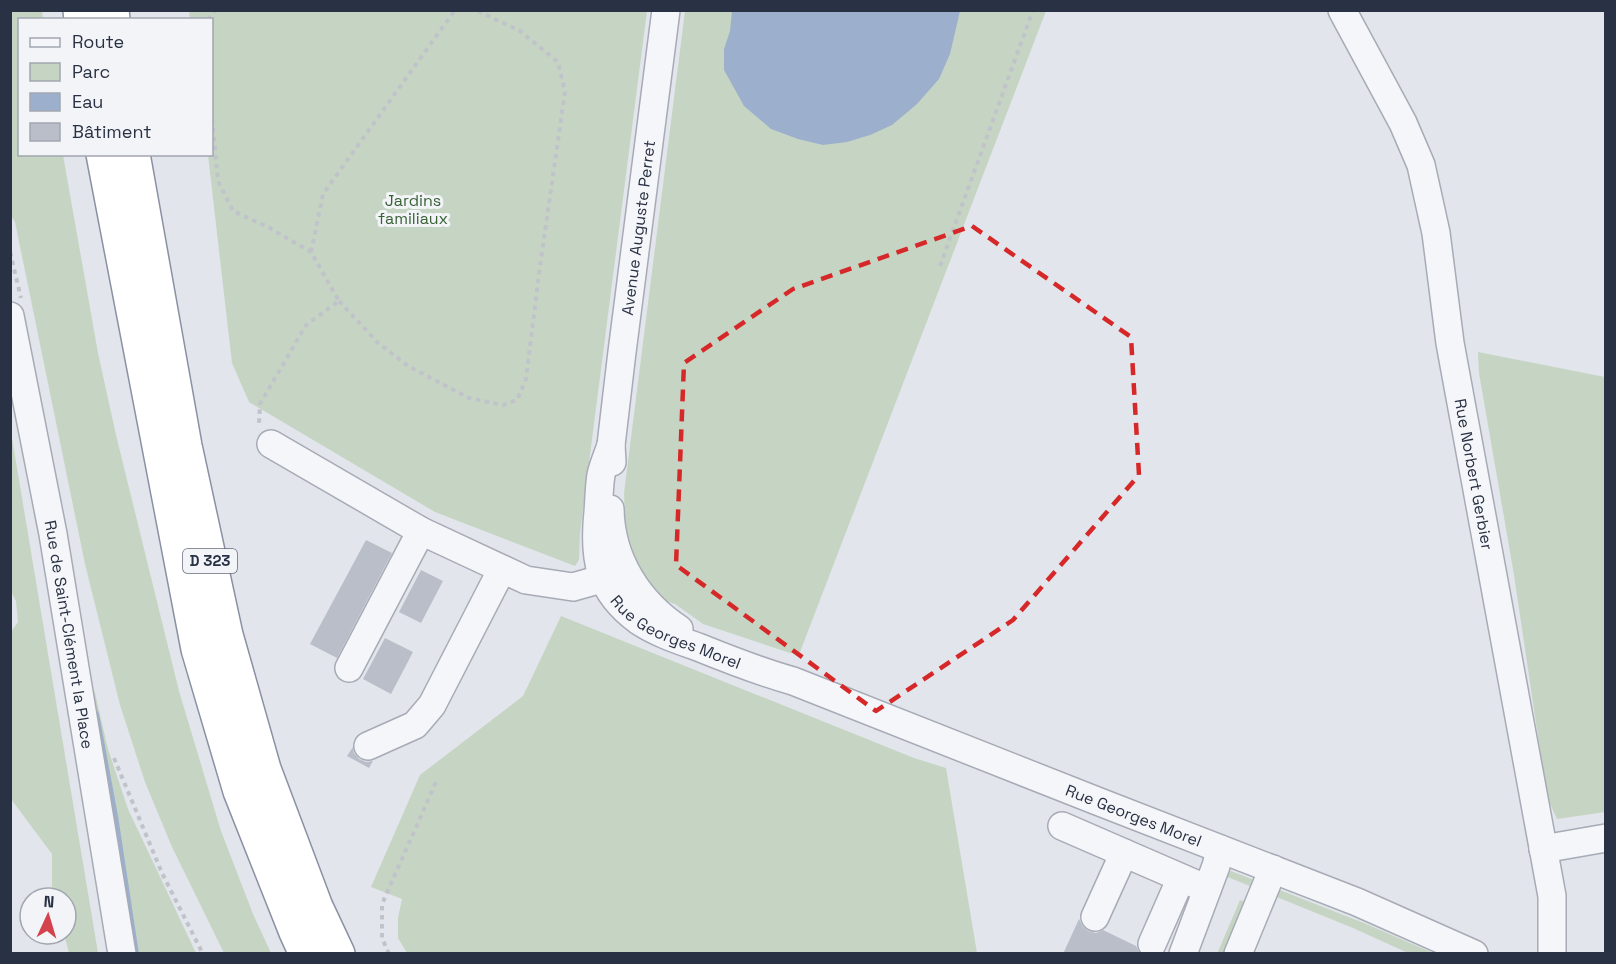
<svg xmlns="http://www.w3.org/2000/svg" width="1616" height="964" font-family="'Space Grotesk',sans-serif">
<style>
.green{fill:#c6d5c3}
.water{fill:#9cafcc}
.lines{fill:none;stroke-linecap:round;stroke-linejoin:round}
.stream{stroke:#9cafcc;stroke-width:6}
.building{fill:#b9bec9}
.minor-casing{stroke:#a7abb6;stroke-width:30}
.highway-casing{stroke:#8991a3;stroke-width:36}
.path{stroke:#c0c3ca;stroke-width:4;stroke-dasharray:4.5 4.5;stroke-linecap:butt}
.minor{stroke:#f5f6f9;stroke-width:27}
.highway{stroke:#fff;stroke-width:33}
.marked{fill:none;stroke:#d62828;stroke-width:4.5;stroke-dasharray:12 8;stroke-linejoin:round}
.labels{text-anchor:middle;stroke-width:6;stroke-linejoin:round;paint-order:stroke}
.shield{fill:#f2f4f8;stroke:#656c7a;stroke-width:1.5}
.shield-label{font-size:15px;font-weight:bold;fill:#293144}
.park-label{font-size:16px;fill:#3a6136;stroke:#f2f4f8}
.street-label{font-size:16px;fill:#293144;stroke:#f2f4f8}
</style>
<rect width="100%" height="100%" fill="#e2e5eb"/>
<path class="green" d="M11,10L42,11L43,19L20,20V154L63,155L98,353L116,435L179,691L221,831L253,914L271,953H224L172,847L145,782L120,705L85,564L15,222L11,216Z
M189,11H647L580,533L579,560L575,566L435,512L249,402L232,363L208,155L212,154V20L190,19Z
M685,11H1046L800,652L790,653L703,624L675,604L666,601L653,587L642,572L634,554L625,525L624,493Z
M1478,352L1605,377V812L1557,819L1547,797L1514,575L1479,373Z
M10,432H11L98,953H69L64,934H66V898H53L52,895V854L11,799L10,633L18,622L16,601L10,590Z
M561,616L914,758L946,768L977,953H407L398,938V918L402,899L371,887L420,775L523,696Z
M84,669L95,693L108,749L128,809L196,953H130Z
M1231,871L1364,923L1433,953H1408L1353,928L1225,876Z
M1240,900L1250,904L1229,953L1217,954Z"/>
<path class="water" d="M732,11V10L960,11L950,54L939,79L917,104L892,125L870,135L847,142L823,145L798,139L771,129L744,106L724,70V49L730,31Z"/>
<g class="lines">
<path class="stream" d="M96,714L115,816L136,954"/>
</g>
<path class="building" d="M366,540L392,553L337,658L310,644Z
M421,570L443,581L421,623L399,612Z
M385,638L413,652L391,694L363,679Z
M353,747L354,753L359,759L366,762L373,761L369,768L347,756Z
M1079,919L1083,927L1088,931L1096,933L1103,930L1136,946L1140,954H1063Z"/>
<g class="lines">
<g class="minor-casing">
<g id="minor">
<path id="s1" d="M1342,10L1403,123L1421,165L1436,233L1450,343L1552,896V954"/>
<path id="s2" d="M10,316L53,534L122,954"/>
<path d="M271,444L421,531L526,580L573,587L619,574"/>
<path id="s3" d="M611,445C608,455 603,465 601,475C599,487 599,500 598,512C593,559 599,592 639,621C657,633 678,640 698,647C730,660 761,672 793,681L1097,801L1357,902L1474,954"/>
<path id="s4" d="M612,462L611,445L622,352L666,10"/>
<path d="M610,509C611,559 638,602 679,629"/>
<path d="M349,668L421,531"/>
<path d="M368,746L415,725L432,705L502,569"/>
<path d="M1062,826L1207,889"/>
<path d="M1543,849L1606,838"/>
<path d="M1095,917L1124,853"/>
<path d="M1152,944L1181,878"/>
<path d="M1183,954L1216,866L1220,849"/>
<path d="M1238,954L1273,869"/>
</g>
</g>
<g class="highway-casing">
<path id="highway" d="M80,10L81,20
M112,10L113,20
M103,154L198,649L240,791L296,932L306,954
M133,154L185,446L226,635L264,769L316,907L338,954"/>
</g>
<path class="path" d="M208,20L215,10
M212,119L218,181L233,211L268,227L311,252L339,301L306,325L260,404L259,423L260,425
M10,252L21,298
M311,252L323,194L455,10
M940,266L1033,10
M339,301L378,343L408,366L469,398L503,405L517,400L526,379L539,273L565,92L558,62L520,31L476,10
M114,758L162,873L203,954
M389,954L382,938V904L436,782"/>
<use href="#minor" class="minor"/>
<use href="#highway" class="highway"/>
</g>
<path class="marked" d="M972,226L1131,337L1139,475L1013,620L876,711L676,565L684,363L793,289Z"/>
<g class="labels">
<rect class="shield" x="183" y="549" width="54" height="24" rx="4.5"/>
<g class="shield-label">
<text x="210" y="566">D 323</text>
</g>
<g class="park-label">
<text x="413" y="206">Jardins<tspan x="413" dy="18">familiaux</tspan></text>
</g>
<g class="street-label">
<text dy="6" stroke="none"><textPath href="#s4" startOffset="236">Avenue Auguste Perret</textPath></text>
<text dy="6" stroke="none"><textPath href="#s1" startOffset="488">Rue Norbert Gerbier</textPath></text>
<text dy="6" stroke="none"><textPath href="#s3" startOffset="230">Rue Georges Morel</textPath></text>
<text dy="6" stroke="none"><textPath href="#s2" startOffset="324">Rue de Saint-Clément la Place</textPath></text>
<text dy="6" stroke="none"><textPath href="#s3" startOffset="724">Rue Georges Morel</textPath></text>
</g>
</g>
<rect width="1616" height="964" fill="none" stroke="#293144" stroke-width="24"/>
<rect x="18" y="18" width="195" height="138" fill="#f2f4f8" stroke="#a2a6b0" stroke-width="1.5"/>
<rect x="30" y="38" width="30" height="9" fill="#f5f6f9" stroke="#a2a6b0" stroke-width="1.5"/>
<text x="72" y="48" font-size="18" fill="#293144">Route</text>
<rect x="30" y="63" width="30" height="18" fill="#c6d5c3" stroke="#a2a6b0" stroke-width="1.5"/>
<text x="72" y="78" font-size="18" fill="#293144">Parc</text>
<rect x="30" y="93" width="30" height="18" fill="#9cafcc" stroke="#a2a6b0" stroke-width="1.5"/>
<text x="72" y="108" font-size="18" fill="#293144">Eau</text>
<rect x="30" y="123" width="30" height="18" fill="#b9bec9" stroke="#a2a6b0" stroke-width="1.5"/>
<text x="72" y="138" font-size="18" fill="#293144">Bâtiment</text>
<g transform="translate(48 916) rotate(4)"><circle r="28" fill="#f2f4f8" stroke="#a2a6b0" stroke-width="1.5"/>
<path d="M0-4.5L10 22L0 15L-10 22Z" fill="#d4434d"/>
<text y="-9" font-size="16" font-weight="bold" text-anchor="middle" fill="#293144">N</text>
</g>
</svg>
